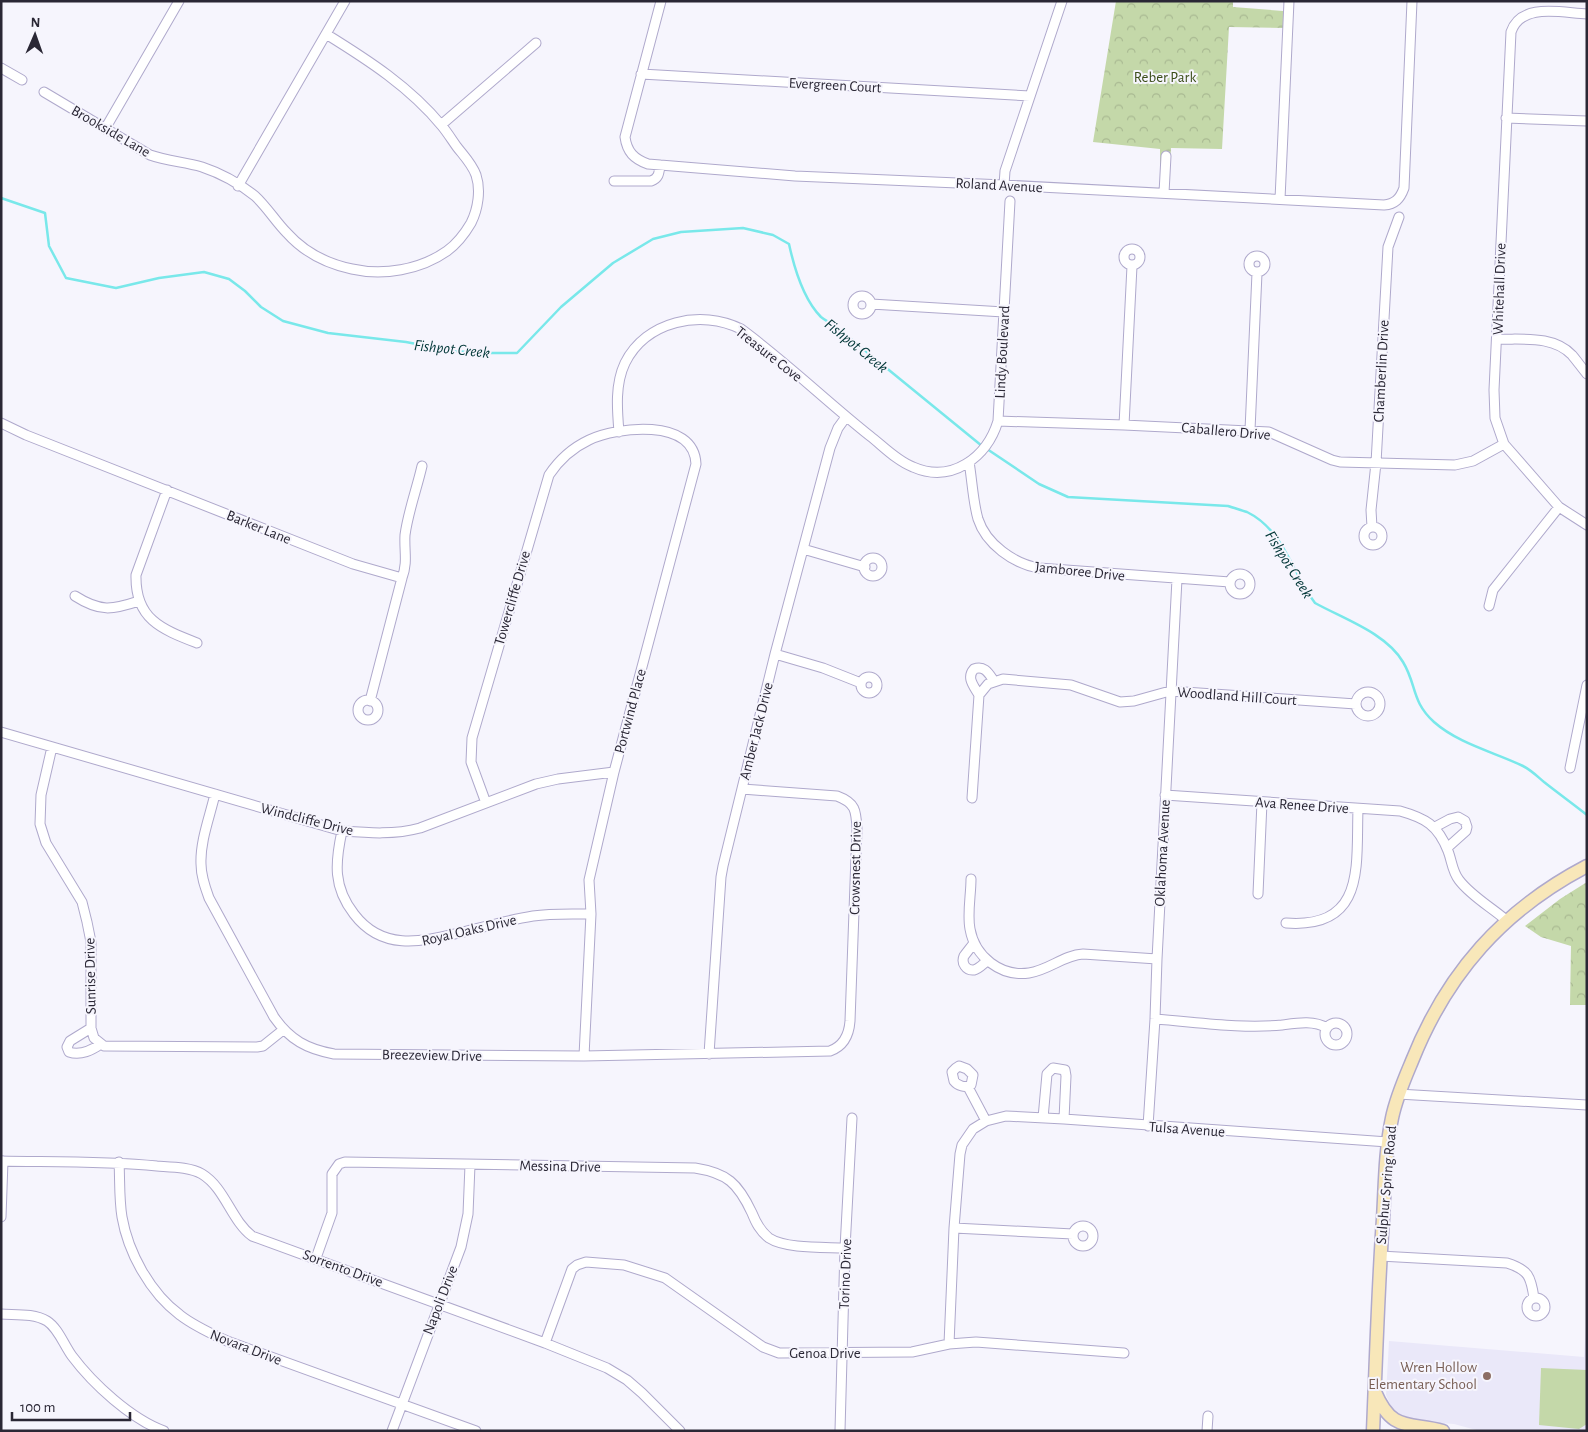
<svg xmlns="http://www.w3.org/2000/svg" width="1588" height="1432" font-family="'Alegreya Sans',sans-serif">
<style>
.built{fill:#eae8f9}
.green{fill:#c4d8a9}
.forest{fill:url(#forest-crowns)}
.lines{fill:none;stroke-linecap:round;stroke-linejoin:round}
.stream{stroke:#79e8ea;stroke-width:2.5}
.minor-casing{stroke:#afa9cc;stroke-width:11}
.secondary-casing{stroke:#afa9cc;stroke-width:15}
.minor{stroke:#fff;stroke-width:9}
.secondary{stroke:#f8e7b9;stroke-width:12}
.education-dot{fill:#8d6e63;stroke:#f6f5fd;stroke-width:2}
.labels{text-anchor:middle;stroke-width:4;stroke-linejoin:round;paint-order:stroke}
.park-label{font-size:15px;fill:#3b4d19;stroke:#f6f5fd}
.street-label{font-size:15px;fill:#2a2735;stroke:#f6f5fd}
.education-label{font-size:15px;fill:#785e54;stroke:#f6f5fd;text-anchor:end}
.water-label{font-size:16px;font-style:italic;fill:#003637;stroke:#f6f5fd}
</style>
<defs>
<pattern id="forest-crowns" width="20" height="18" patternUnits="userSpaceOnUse" patternTransform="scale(1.25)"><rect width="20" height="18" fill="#c4d8a9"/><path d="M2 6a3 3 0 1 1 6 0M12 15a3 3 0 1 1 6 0" fill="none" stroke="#a9b992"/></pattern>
</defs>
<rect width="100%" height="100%" fill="#f6f5fd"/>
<path class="built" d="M1587,1311V1431H1480L1454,1424L1411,1421L1395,1412L1390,1404L1386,1395L1389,1341L1584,1357Z"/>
<path class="green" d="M1541,1368L1587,1370V1424L1579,1429L1539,1425Z"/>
<path class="forest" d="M1116,1H1233V7L1283,11V28L1229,27L1222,149L1171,148L1170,166L1160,165V149L1093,142Z
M1587,882V1005H1570L1571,946L1541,937L1525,926L1560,899Z"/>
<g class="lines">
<path class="stream" d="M1,198L45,213L49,246L66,278L116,288L159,278L204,272L229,279L245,291L261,307L283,321L328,333L406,342L453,351L482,353H517L561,307L613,263L653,239L681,232L743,228L773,235L789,244C794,267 804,300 821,317C825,320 830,323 835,326L982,446
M987,449L1039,484L1068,497L1228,506C1234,508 1241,510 1247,512C1284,530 1292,573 1315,603C1344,619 1386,633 1403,662C1417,685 1411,701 1434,722C1459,744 1494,752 1523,766C1531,770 1538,777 1544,782C1558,793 1573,804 1587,815"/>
<g class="minor-casing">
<path id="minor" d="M661,1L625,137C627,152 634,159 648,164L795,176L1004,185L1384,205C1395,204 1400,199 1404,188L1412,1
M1587,14C1562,13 1521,2 1511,32L1494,390L1495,418L1504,444L1559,507L1587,525
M1,68L22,80
M641,74L1030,96
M44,92L150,155C167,161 185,162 202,167C220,173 240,184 255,196C267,207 276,222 287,233C304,252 328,264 352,269C383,276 420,270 447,251C458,243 464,235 471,223C478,209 481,190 476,175C472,164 464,156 457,147C452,140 447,132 442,126C410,87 368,60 326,34
M1506,118L1587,121
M441,125L536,43
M105,129L179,1
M614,181H651C659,178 659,173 660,165
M1004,185L1005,171L1062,1
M238,186L345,1
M1164,193L1166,156
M1280,199L1289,1
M1124 257a8 8 0 1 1 16 0a8 8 0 1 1-16 0Z
M1249 264a8 8 0 1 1 16 0a8 8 0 1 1-16 0Z
M853 305a9 9 0 1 1 18 0a9 9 0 1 1-18 0Z
M871,304L1004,312
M1497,339C1522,340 1553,335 1572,355C1577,361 1582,368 1587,374
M998,421L1124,425L1269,432L1332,460L1340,462L1455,465L1473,461L1504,444
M1,423L26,435L353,564L402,578L370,701
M1124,425L1132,266
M1250,430L1257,273
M619,432C617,409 615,384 625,363C646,321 701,309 741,329C786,362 826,401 870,436C883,446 897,461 913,467C952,484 987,457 998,421L1010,201
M969,462C972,479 973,502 978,519C986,544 1014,564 1039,568L1230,582
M167,490L136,575C135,619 161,629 197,643
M1364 536a9 9 0 1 1 18 0a9 9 0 1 1-18 0Z
M1372,527L1371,510L1376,463L1388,247L1399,217
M803,549L865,567
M864 567a9 9 0 1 1 18 0a9 9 0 1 1-18 0Z
M1230 584a10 10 0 1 1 20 0a10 10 0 1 1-20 0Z
M402,578C408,562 404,551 405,535C408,512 417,488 422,466
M75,596C100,612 112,610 139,601
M1489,606L1493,590L1559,507
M775,654L823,668L861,683
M861 685a8 8 0 1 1 16 0a8 8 0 1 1-16 0Z
M1356 704a12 12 0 1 1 24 0a12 12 0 1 1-24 0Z
M979,695C974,686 966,678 974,669C985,665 989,674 994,681
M358 710a10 10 0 1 1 20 0a10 10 0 1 1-20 0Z
M1,732L342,831C369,833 394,835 420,828L536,784L558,779L614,772
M52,747L41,795L40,824L46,843L82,902L87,922L91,942V1028L94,1038L104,1046L257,1047L263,1046L283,1030
M1570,768L1587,685
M215,794C210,816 200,841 201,864C201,876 205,887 209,898L274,1017C290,1040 307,1049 334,1054L584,1056L830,1051C844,1046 849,1035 850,1021L857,829C856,811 856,803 837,796L742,789
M1165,795L1400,811C1425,818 1438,825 1448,851C1452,861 1452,871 1459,880C1471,896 1491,907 1506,920
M972,798L979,695L988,684L1003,679L1071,685L1120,702L1134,701L1170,691L1356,704
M486,803L471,762L472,738L549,475C559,460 572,448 589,440C616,427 694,417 696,464L614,772L589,880L591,914L584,1056
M1435,827L1450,819L1458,817L1465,821L1467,827L1466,831L1447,848
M342,831C335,863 333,887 354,914C382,951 420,942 459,933C484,927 508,920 533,916C552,913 572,914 591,914
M971,879C971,895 967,914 970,929C975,957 1001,977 1029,973C1049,970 1064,955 1083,954L1157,959
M1258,894L1262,802
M1286,923C1366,929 1356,866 1358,809
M974,943C971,947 967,952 964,956C961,963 966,971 974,970C979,969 983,964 987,961
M1155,1019C1197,1022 1240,1029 1282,1025C1297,1023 1314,1020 1327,1028
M1325 1034a11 11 0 1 1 22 0a11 11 0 1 1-22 0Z
M91,1028L70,1041L67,1047L69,1052C81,1056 92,1050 101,1044
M709,1054L721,877L723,866L775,654L830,448L838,428L846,417
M959,1066L967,1069L973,1075L971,1085C965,1088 958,1086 954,1081L952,1072L956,1068Z
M968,1087L986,1121
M1398,1094L1587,1105
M1043,1118L1047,1074L1053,1068L1065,1070L1066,1076L1064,1119
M1148,1126L1155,1019L1157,959L1177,579
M1,1161C53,1162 105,1161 157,1166C171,1167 190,1167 202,1174C225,1188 231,1220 252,1236L545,1343L607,1368L627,1380L642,1393L680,1431
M119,1162C120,1180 119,1199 122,1217C128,1252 150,1293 180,1315C194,1326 210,1333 227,1341L476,1431
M1,1217L3,1161
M1073 1236a10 10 0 1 1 20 0a10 10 0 1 1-20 0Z
M954,1228L1073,1234
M1380,1256L1507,1263C1529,1270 1531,1277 1534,1298
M316,1258L332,1213V1174L339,1164L345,1162L695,1168C727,1173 738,1183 752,1213C756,1223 760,1231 769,1238C786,1249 824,1247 845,1248
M1527 1307a9 9 0 1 1 18 0a9 9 0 1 1-18 0Z
M1,1314C15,1315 34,1313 47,1321C58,1328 64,1345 72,1356C93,1384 131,1419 164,1431
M545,1343L572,1269L577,1265L586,1262L624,1265L665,1278L763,1347L779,1353L912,1352L949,1344L976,1342L1124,1353
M949,1344L954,1228L960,1154L962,1145L973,1129L986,1121L1006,1116L1064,1119L1388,1142
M392,1431L461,1247L468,1214L470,1165
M840,1431L845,1248L852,1118
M1207,1431L1208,1416"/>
</g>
<g class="secondary-casing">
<path id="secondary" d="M1375,1392C1392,1432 1408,1422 1443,1431
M1373,1431C1376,1360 1378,1290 1383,1219C1385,1186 1385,1151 1392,1118C1396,1098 1404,1080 1412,1061C1447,973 1503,910 1587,866"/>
</g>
<use href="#minor" class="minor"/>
<use href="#secondary" class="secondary"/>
</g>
<circle class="education-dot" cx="1487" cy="1376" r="5"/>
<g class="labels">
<g class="park-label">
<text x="1165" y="82">Reber Park</text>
</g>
<g class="street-label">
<text transform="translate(835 85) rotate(3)" y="5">Evergreen Court</text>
<text transform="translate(111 131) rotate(30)" y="5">Brookside Lane</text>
<text transform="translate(999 185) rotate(3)" y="5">Roland Avenue</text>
<text transform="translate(1499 289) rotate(-88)" y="5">Whitehall Drive</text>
<text transform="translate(1002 352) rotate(-87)" y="5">Lindy Boulevard</text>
<text transform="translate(769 354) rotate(38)" y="5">Treasure Cove</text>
<text transform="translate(1381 371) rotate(-87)" y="5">Chamberlin Drive</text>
<text transform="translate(1226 431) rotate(5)" y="5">Caballero Drive</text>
<text transform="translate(259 527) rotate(22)" y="5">Barker Lane</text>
<text transform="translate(1080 571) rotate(6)" y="5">Jamboree Drive</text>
<text transform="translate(512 598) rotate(-74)" y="5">Towercliffe Drive</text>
<text transform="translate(1237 696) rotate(4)" y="5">Woodland Hill Court</text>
<text transform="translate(630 711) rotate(-75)" y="5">Portwind Place</text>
<text transform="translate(756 731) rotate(-76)" y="5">Amber Jack Drive</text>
<text transform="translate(1302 805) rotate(4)" y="5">Ava Renee Drive</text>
<text transform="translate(307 819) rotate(14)" y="5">Windcliffe Drive</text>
<text transform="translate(1162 853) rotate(-87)" y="5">Oklahoma Avenue</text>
<text transform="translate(855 868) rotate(-89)" y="5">Crowsnest Drive</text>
<text transform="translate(469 930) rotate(-13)" y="5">Royal Oaks Drive</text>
<text transform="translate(90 976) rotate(-91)" y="5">Sunrise Drive</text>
<text transform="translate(432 1055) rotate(1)" y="5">Breezeview Drive</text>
<text transform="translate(1187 1129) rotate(4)" y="5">Tulsa Avenue</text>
<text transform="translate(560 1166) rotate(1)" y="5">Messina Drive</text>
<text transform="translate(1386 1185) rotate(-85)" y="5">Sulphur Spring Road</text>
<text transform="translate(343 1268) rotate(20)" y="5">Sorrento Drive</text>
<text transform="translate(845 1274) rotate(-88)" y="5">Torino Drive</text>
<text transform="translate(440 1300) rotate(-69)" y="5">Napoli Drive</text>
<text transform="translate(246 1347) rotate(21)" y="5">Novara Drive</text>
<text x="825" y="1358">Genoa Drive</text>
</g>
<g class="education-label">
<text x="1477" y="1372">Wren Hollow<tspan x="1477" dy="17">Elementary School</tspan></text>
</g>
<g class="water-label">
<text transform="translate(857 345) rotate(39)" y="6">Fishpot Creek</text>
<text transform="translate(452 348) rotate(6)" y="6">Fishpot Creek</text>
<text transform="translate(1290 564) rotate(58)" y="6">Fishpot Creek</text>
</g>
</g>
<rect width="1588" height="1432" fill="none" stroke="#2a2735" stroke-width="5"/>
<g transform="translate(35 35) rotate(2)" stroke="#f6f5fd" stroke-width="4" paint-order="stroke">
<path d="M0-4L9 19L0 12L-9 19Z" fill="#2a2735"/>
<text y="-8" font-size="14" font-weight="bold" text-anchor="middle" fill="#2a2735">N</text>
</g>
<path d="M12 1412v8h118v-8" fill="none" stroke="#2a2735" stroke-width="2.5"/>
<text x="20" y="1412" font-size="15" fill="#2a2735" stroke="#f6f5fd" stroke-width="4" paint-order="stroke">100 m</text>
</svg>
